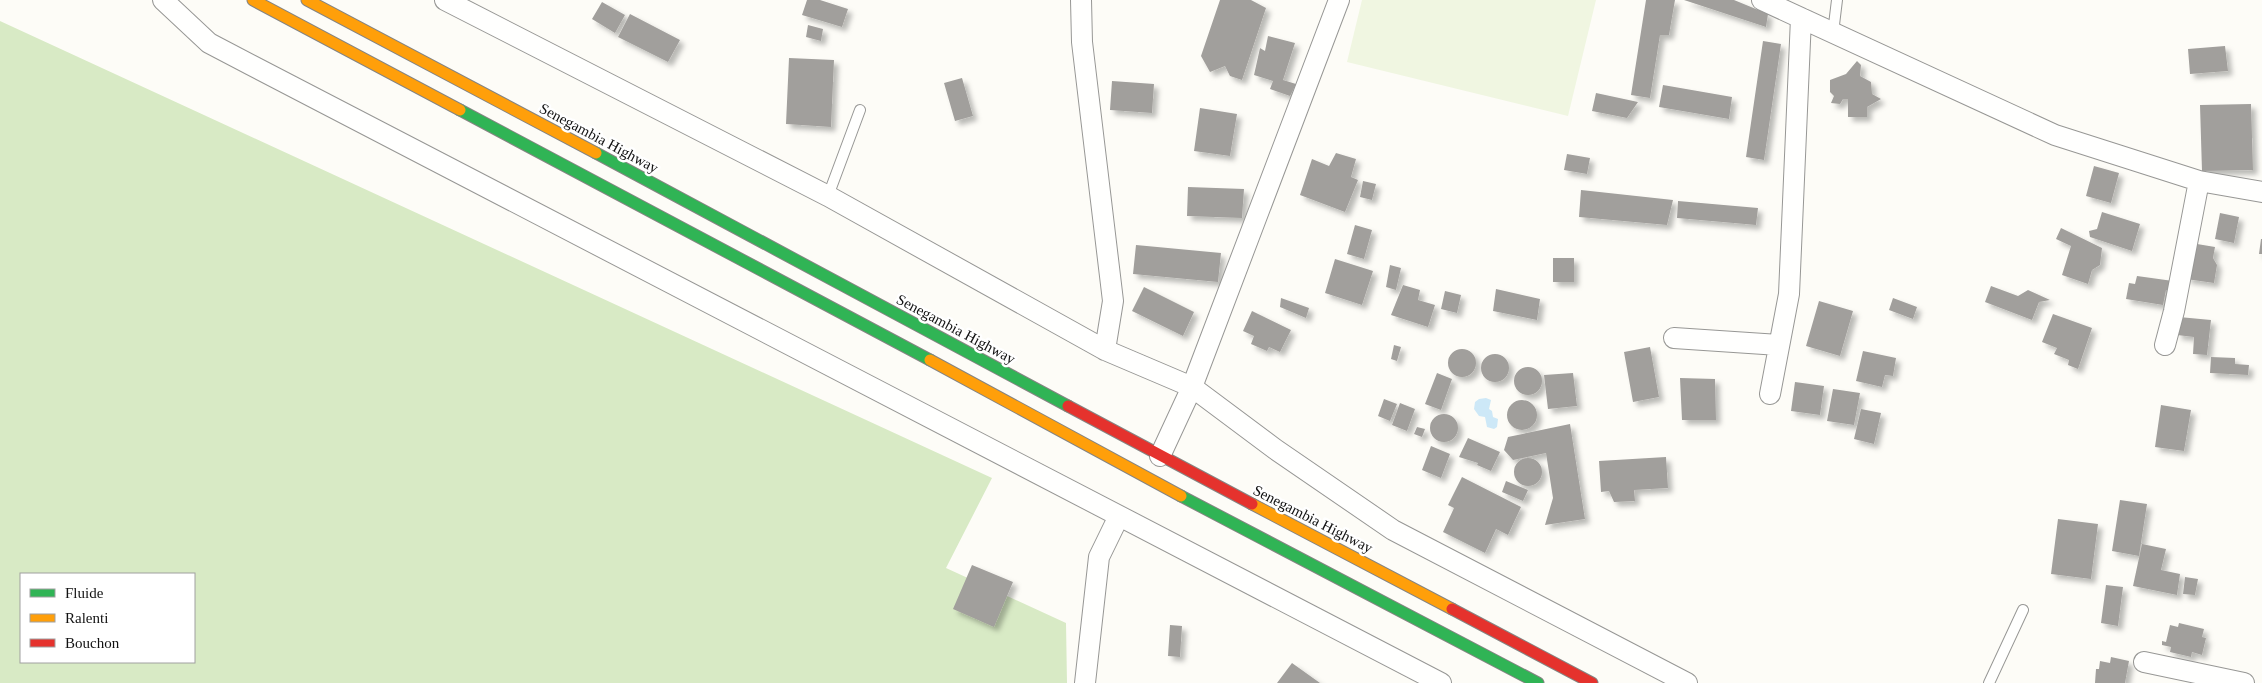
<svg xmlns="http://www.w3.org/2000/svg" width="2262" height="683" font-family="Georgia,serif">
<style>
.forest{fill:#d8eac5;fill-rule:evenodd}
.pitch{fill:#f0f6e1}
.water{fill:#cde8f7}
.building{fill:#a19f9c;filter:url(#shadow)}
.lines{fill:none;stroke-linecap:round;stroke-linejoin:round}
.lane-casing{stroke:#979795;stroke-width:12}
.street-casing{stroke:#979795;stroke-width:22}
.fast-casing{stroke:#858482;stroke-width:13}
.slow-casing{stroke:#858482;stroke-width:13}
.jam-casing{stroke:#858482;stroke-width:13}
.lane{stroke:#fffffe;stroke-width:10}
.street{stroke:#fffffe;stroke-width:20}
.fast{stroke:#30b455;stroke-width:11}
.slow{stroke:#ff9f0a;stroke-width:11}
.jam{stroke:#e5322d;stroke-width:11}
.labels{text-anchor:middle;stroke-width:5;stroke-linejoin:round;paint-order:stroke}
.street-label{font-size:15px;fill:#111;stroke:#fff}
</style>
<defs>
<filter id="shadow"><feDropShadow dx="4.5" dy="4.5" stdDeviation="2.5" flood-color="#0004"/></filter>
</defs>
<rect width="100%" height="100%" fill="#fdfcf7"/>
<path class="forest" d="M0,21L992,478L946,568L1066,623L1067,683H0ZM21,574H194V662H21Z"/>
<path class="pitch" d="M1362,0H1596L1568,116L1347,62Z"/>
<path class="water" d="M1486,398L1491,400L1489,409L1492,411L1493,417L1498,419L1497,427L1494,429L1487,427L1485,417L1479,416L1474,409L1475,402L1479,399Z"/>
<path class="building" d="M807,0H820L848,9L842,27L802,15Z
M1220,0H1251L1266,8L1242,80L1230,76L1225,66L1210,72L1201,56Z
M1646,0H1675L1669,35H1660L1650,98L1631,95Z
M1684,0H1734L1768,14L1766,27Z
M602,2L625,15L615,33L592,19Z
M630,14L680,40L668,62L618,37Z
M808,25L823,29L821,41L806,37Z
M1268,36L1295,43L1283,80L1296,84L1290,96L1270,89L1273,81L1254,75L1260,48L1265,51Z
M1763,41L1781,44L1764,160L1746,157Z
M2225,46L2228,71L2190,74L2188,49Z
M789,58L834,60L831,127L786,124Z
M1857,61L1861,65L1860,76L1871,82L1872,94L1881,99L1867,107V117H1848V99H1843L1840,104L1831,103L1834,96L1830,92V80L1846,74Z
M962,78L973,116L955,121L944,83Z
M1112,81L1154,84L1152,113L1110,110Z
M1663,85L1732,97L1729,119L1659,107Z
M1596,93L1638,102L1627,118L1592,111Z
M2251,104L2253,170L2202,171L2200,105Z
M1200,108L1237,114L1230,156L1194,151Z
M1336,153L1356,159L1351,177L1358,180L1345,212L1300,195L1312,159L1329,166Z
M1567,154L1590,158L1587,174L1564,170Z
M2094,166L2119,173L2111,203L2086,196Z
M1363,181L1376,184L1372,200L1360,197Z
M1188,187L1244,189L1242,218L1187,216Z
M1581,190L1673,200L1667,225L1579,217Z
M1678,201L1758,208L1756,225L1677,218Z
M2102,212L2140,224L2132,251L2090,237L2089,231L2097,229Z
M2220,213L2239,217L2234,243L2215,239Z
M1355,225L1372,230L1364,259L1347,254Z
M2061,228L2102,248L2100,265L2092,270L2088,284L2062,275L2071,246L2056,239Z
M2261,239H2262V254H2259Z
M2191,243L2215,247L2213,258L2217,265L2214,283L2186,279Z
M1136,245L1221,253L1218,282L1133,274Z
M1553,258H1574V282H1553Z
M1335,259L1373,271L1362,305L1325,293Z
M1390,265L1401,268L1396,290L1386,287Z
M2137,276L2173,281L2172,290H2166L2163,305L2126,299L2129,283L2135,284Z
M1403,285L1420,290L1418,300L1435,305L1428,327L1391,315Z
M1991,286L2018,296L2028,290L2050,300L2039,302L2032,320L1985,302Z
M1144,287L1194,312L1183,336L1132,311Z
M1496,289L1540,299L1537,320L1493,311Z
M1445,291L1461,295L1457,313L1441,309Z
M1281,298L1309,308L1306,318L1280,307Z
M1893,298L1917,307L1913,319L1889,310Z
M1819,301L1853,311L1840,356L1806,346Z
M1252,311L1291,330L1280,352L1269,347L1267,351L1251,344L1254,336L1243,331Z
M2053,314L2092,328L2078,369L2068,365L2069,360L2054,354L2057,348L2042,342Z
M2179,317L2211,320L2207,355L2193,354L2194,337L2177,335Z
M1394,345L1401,347L1397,361L1391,359Z
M1650,347L1659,397L1633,402L1624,352Z
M1448 363a14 14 0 1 1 28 0a14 14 0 1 1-28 0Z
M1863,351L1896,358L1893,376L1885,375L1882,387L1856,381Z
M1481 368a14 14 0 1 1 28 0a14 14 0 1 1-28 0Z
M2211,357L2235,358V364L2249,365L2248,375L2210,373Z
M1514 381a14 14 0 1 1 28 0a14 14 0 1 1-28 0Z
M1437,373L1452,379L1441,410L1425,404Z
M1573,373L1577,406L1548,409L1544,375Z
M1680,378L1715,379L1716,420H1682Z
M1795,382L1824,386L1820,415L1791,411Z
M1833,389L1860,393L1854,425L1827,421Z
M1384,399L1397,404L1390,421L1378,416Z
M1507 415a15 15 0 1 1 30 0a15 15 0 1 1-30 0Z
M1400,403L1415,409L1407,431L1392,425Z
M2161,405L2191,410L2184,451L2155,447Z
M1861,409L1881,413L1874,444L1854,439Z
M1430 428a14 14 0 1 1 28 0a14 14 0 1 1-28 0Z
M1570,424L1585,519L1545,525L1553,498L1546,453L1513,460L1504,450L1508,437Z
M1417,427L1425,429L1422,437L1414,434Z
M1468,438L1500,452L1491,471L1477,465L1478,463L1459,457Z
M1431,446L1450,454L1441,478L1422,470Z
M1666,457L1668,488L1634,490L1635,501L1614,502L1609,491L1601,492L1599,461Z
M1514 472a14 14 0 1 1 28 0a14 14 0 1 1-28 0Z
M1462,477L1521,507L1508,535L1496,529L1485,553L1443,532L1454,508L1448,505Z
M1506,481L1528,490L1523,501L1502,492Z
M2120,500L2147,504L2139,556L2112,551Z
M2058,519L2098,524L2091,579L2051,574Z
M2142,544L2166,549L2161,570L2180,574L2177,595L2133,586Z
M972,565L1013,582L994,627L953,609Z
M2185,577L2198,579L2195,595L2183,594Z
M2106,585L2123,587L2118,626L2101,623Z
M2179,623L2204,629L2202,637L2206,638L2202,655L2192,652L2191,657L2170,652L2171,647L2162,645V641L2166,642L2170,625L2178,627Z
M1170,625L1182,626L1180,657L1168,656Z
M2111,657L2129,661L2125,683H2095L2096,669H2099L2100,661L2110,663Z
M1292,663L1320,683H1277Z"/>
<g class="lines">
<g class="lane-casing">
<path id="lane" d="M1833,33L1837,0
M828,196L860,110
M1989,683L2023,610"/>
</g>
<g class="street-casing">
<path id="street" d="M163,0L209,43L251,65L1441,683
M445,0L828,196L1105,350L1192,387L1275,449L1393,530L1687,683
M1081,0L1082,42L1113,301L1105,350
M1762,0L2055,135L2199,181L2262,192
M1674,338L1779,345
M2165,345L2174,311L2199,181
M1770,394L1789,294L1801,18
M1160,456L1192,387L1339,0
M2144,662L2244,683
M1085,683L1099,557L1119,516"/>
</g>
<g class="fast-casing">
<path id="fast" d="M460,110L930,360
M596,153L1068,406
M1181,496L1538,683"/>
</g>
<g class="slow-casing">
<path id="slow" d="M253,0L460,110
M307,0L596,153
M930,360L1181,496
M1252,504L1452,609"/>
</g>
<g class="jam-casing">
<path id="jam" d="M1068,406L1252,504
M1452,609L1592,683"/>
</g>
<use href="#lane" class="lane"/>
<use href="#street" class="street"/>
<use href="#fast" class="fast"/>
<use href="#slow" class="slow"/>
<use href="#jam" class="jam"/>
</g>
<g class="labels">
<g class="street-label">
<text transform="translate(599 138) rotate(28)" y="5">Senegambia Highway</text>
<text transform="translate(956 329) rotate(28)" y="5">Senegambia Highway</text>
<text transform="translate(1313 519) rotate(27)" y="5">Senegambia Highway</text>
</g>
</g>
<rect x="20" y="573" width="175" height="90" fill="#ffffff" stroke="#a0a0a0"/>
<rect x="30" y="589" width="25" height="8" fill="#30b455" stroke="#a0a0a0"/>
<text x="65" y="598" font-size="15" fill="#111111">Fluide</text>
<rect x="30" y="614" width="25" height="8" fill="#ff9f0a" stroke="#a0a0a0"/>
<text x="65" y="623" font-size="15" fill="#111111">Ralenti</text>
<rect x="30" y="639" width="25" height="8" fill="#e5322d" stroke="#a0a0a0"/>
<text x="65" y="648" font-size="15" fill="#111111">Bouchon</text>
</svg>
